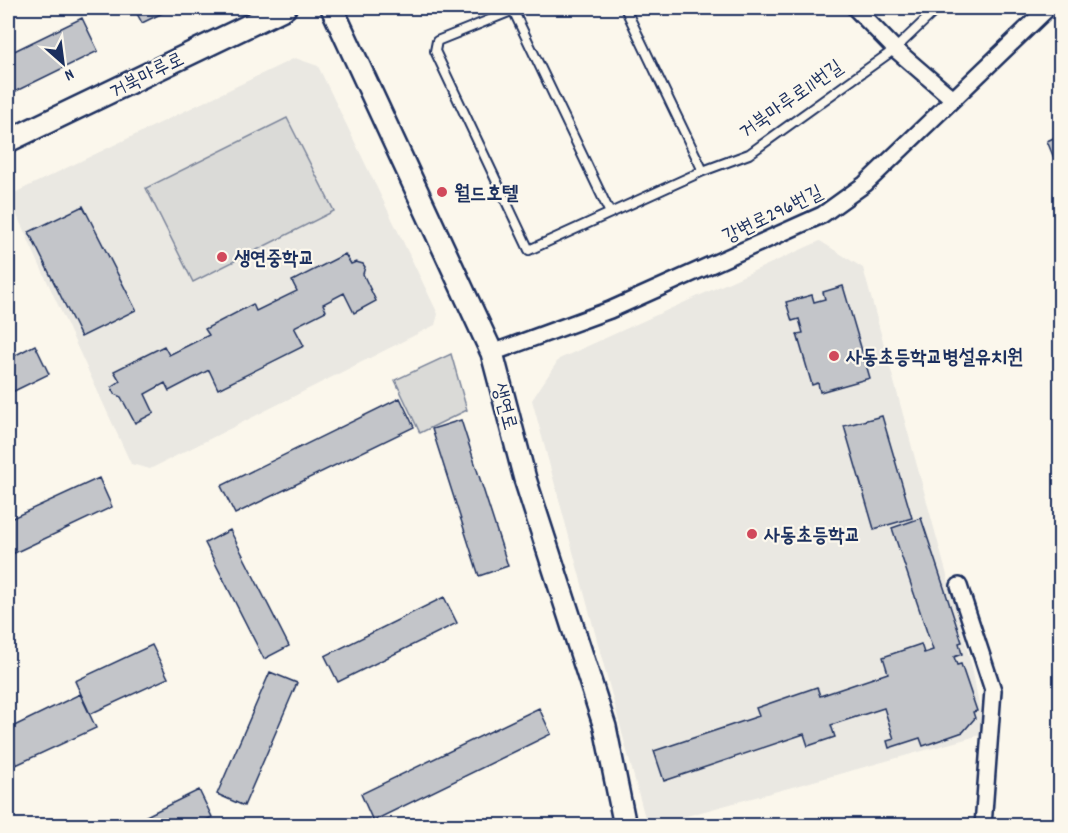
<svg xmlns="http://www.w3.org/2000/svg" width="1068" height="833" font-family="Dekko,'Poor Story',sans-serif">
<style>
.built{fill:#eae8e2}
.green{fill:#dadad7;stroke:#7a849a;stroke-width:1.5}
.building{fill:#c3c5c9;stroke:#1b2f5e;stroke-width:1.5}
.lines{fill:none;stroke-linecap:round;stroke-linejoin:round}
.lane-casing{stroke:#1b2f5e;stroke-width:12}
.street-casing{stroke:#1b2f5e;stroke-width:20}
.secondary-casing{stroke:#1b2f5e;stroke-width:26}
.lane{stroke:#fbf7ec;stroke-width:8}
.street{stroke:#fbf7ec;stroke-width:15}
.secondary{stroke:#fbf7ec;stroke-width:21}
.poi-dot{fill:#d1495b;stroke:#fbf7ec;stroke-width:2}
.labels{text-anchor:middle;stroke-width:4.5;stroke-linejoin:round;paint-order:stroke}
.street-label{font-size:20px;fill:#1b2f5e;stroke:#fbf7ec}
.poi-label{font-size:20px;font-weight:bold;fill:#1b2f5e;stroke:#fbf7ec;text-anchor:start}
</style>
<rect width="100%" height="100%" fill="#fbf7ec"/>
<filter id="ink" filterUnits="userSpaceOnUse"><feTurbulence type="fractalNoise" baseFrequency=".0167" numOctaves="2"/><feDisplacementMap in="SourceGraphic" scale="12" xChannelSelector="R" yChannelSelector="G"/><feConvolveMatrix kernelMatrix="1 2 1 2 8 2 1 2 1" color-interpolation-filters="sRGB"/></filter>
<g filter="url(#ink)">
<path class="built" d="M295,58L318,66L438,314L435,325L150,469L131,464L8,196Z
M820,241L863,268L972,667L984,734L654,825H647L532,400L559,359Z"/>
<path class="green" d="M287,118L334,211L193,282L146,188Z
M451,354L467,410L420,433L395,380Z"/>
<path class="building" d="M134,8H173L142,23Z
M82,18L98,51L8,95V54Z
M1060,135V173L1047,141Z
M83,206L136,310L81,337L29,232Z
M345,254L351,264L356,262L363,264L365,267L363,274L376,301L354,313L344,293L323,304L326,311L294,327L304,346L218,389L209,370L169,391L165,383L145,394L154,413L135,423L121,397L114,394L112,387L120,381L114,371L164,346L169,355L209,335L205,329L253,304L256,311L297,291L292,281Z
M843,286L870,378L820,392L818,383L812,385L797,334L803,333L799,319L792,321L786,302L812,295L814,302L825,299L823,292Z
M35,345L49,374L8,394V359Z
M400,398L414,427L235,514L221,486Z
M882,416L912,518L874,529L844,426Z
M461,420L508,566L479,576L432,429Z
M99,478L112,507L8,556V520Z
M921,518L962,642L959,643L962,654L954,657L957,665L961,664L977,711L973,712L975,718L963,732L923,746L920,738L889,748L887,741L894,739L884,708L831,725L835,737L808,746L804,734L664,781L654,751L759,716L756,708L817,687L820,696L888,673L883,657L921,644L924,653L933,650L892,528Z
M230,530L289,646L264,659L205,543Z
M444,597L457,623L338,682L325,656Z
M152,645L168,678L90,714L75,681Z
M270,672L297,683L244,806L217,794Z
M80,694L96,728L16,765L8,746V729Z
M539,708L551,734L373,821L361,794Z
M199,790L212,817L195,826H126Z"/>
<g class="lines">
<g class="lane-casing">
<path id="lane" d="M519,8L437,41L435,51L529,250L703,171L749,154L895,49L938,8
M625,8L703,171
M513,10L610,213"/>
</g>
<g class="street-casing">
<path id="street" d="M855,8L895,49L953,99
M492,353L610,310L822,215L865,184L1048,8
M959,586L993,690L983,826"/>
</g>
<g class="secondary-casing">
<path id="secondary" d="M332,8L492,353L525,479L605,727L625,826
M8,141L285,8"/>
</g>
<use href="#lane" class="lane"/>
<use href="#street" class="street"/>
<use href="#secondary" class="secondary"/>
</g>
</g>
<g class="poi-dot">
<circle cx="442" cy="192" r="6"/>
<circle cx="222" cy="257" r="6"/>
<circle cx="834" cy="356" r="6"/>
<circle cx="752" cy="534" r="6"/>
</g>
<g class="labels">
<g class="street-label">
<text transform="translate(146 74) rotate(-26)" y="7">거북마루로</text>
<text transform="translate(790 98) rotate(-35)" y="7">거북마루로11번길</text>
<text transform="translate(772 213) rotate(-26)" y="7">강변로296번길</text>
<text transform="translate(506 406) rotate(75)" y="7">생연로</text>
</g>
<g class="poi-label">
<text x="454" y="199">월드호텔</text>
<text x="234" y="264">생연중학교</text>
<text x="846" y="363">사동초등학교병설유치원</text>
<text x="764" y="541">사동초등학교</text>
</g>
</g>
<rect width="1068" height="833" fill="none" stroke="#fbf7ec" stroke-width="30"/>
<rect x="15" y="15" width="1038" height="803" fill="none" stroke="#1b2f5e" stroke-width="2" filter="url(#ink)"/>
<g transform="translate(63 63) rotate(152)" stroke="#fbf7ec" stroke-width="4.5" paint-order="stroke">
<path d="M0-4.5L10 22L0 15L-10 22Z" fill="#1b2f5e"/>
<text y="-9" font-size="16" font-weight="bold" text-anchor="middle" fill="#1b2f5e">N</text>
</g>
</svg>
